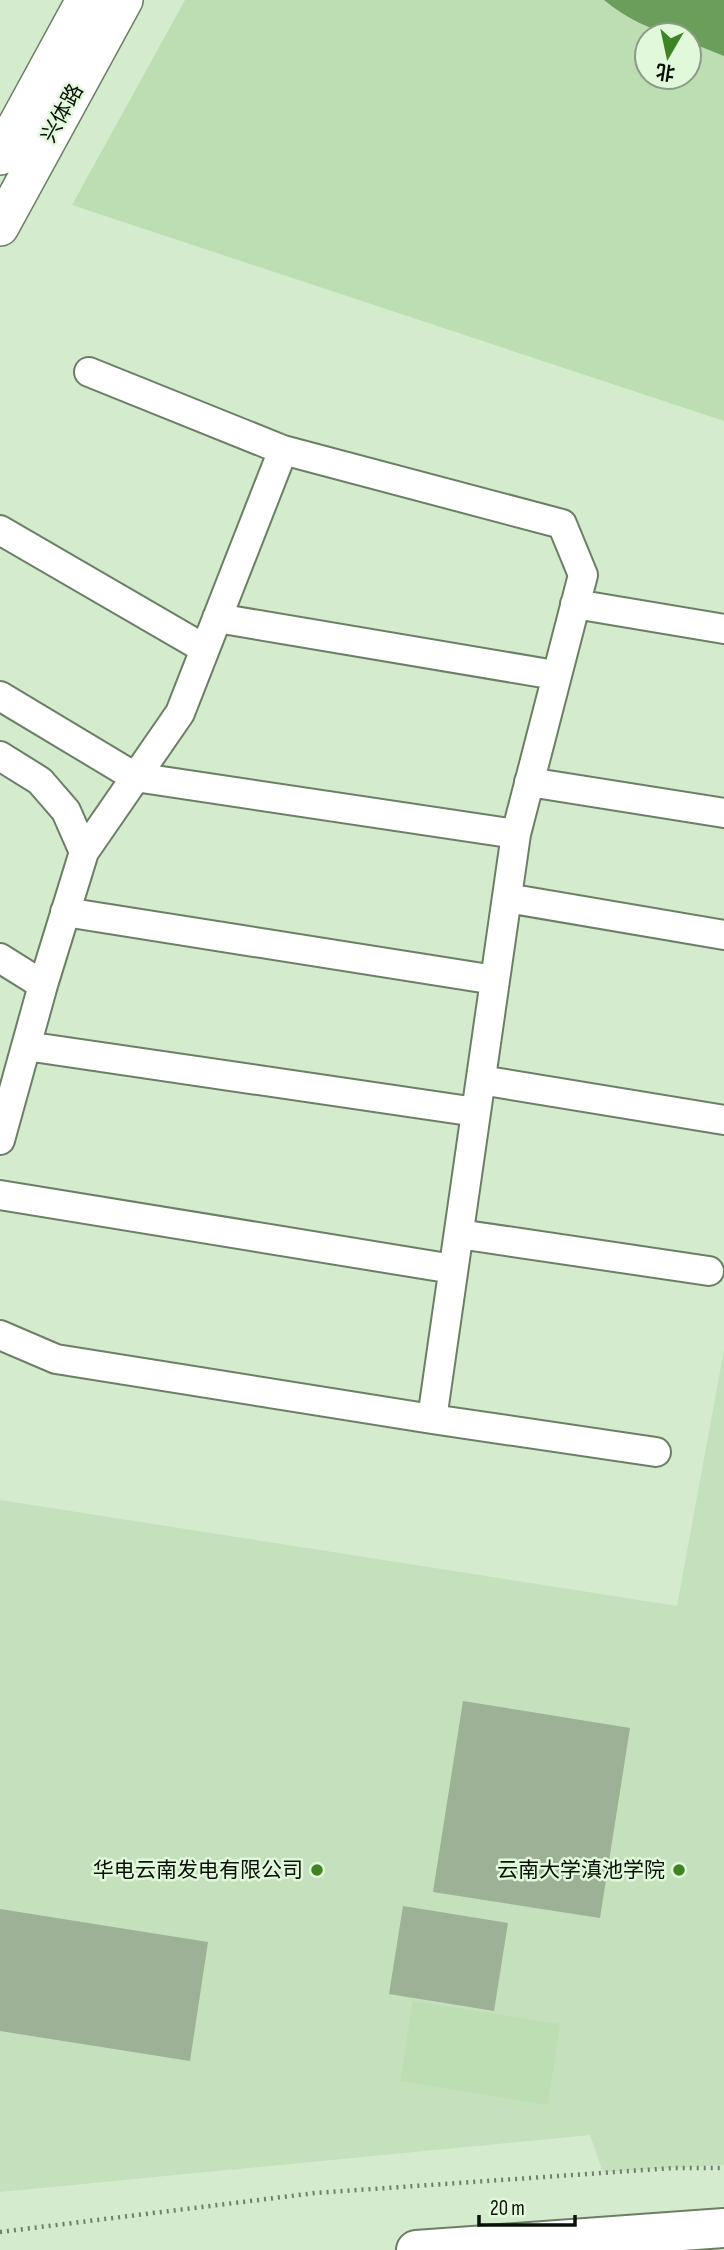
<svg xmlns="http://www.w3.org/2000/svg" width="724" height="2250" font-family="'Sofia Sans Condensed','Noto Sans SC',sans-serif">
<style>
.built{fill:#c5e0bd}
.green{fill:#bddeb2;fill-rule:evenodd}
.water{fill:#6b9e5b}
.building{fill:#9cb195}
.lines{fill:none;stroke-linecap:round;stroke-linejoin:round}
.minor-casing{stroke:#6b7f65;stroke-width:32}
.tertiary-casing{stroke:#6b7f65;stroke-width:40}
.secondary-casing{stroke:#6b7f65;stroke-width:42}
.path{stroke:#707f6c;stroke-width:4.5;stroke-dasharray:2 5;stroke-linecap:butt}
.minor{stroke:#fff;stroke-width:28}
.tertiary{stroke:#fff;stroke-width:37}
.secondary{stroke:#fff;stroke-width:38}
.poi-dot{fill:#408325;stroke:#e2f8db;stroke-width:2.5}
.labels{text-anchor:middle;stroke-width:5;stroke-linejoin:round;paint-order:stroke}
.street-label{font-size:21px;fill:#091007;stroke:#e2f8db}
.poi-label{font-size:21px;fill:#091007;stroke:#e2f8db;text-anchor:end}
</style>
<rect width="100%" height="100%" fill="#d4ebce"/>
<path class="built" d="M724,1350V2165L603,2172L590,2135L0,2192V1500L677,1606Z"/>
<path class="green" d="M185,0H724V421L72,205ZM647,35H689V77H647Z
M413,2001L560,2024L548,2105L400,2081Z"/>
<path class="water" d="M604,0H724V56L689,42V35C658,35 627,19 604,0Z"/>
<path class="building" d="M463,1701L630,1728L600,1918L433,1892Z
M403,1906L508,1923L494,2011L389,1994Z
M0,1909L208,1942L190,2061L0,2031Z"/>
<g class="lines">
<g class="minor-casing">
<path id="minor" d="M89,372L283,450L562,524L583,575L516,834L432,1419
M0,530L205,649
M575,604L724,629
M217,618L555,675
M0,696L135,777L516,834
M0,756L40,781L66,811L84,852
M529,782L724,813
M507,898L724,935
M65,912L495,980
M0,958L43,985
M26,1046L476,1112
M481,1080L724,1120
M0,1140L43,985L84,852L180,713L283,450
M0,1195L453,1269
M459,1234L709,1271
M0,1335L56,1359L432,1419L656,1452"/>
</g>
<g class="tertiary-casing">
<path id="tertiary" d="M0,156L85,0
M0,227L124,0"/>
</g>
<g class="secondary-casing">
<path id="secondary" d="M416,2250L724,2228"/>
</g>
<path class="path" d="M0,2232L315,2193L673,2168H724"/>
<use href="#minor" class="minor"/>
<use href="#tertiary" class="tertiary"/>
<use href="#secondary" class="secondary"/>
</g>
<g class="poi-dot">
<circle cx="317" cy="1870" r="7"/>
<circle cx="679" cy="1870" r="7"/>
</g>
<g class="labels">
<g class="street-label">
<text transform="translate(62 113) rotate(-61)" y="7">兴体路</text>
</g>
<g class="poi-label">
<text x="303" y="1877">华电云南发电有限公司</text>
<text x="665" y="1877">云南大学滇池学院</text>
</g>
</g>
<g transform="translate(668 56) rotate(189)"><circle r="33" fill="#e2f8db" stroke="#8b9b86" stroke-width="2"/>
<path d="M0-5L12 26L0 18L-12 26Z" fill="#408325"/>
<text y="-10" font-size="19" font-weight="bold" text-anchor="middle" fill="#091007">北</text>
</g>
<path d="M479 2215v10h96v-10" fill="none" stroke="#091007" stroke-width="3.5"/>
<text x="490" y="2215" font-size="21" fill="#091007" stroke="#e2f8db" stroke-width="5" paint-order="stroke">20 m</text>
</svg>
